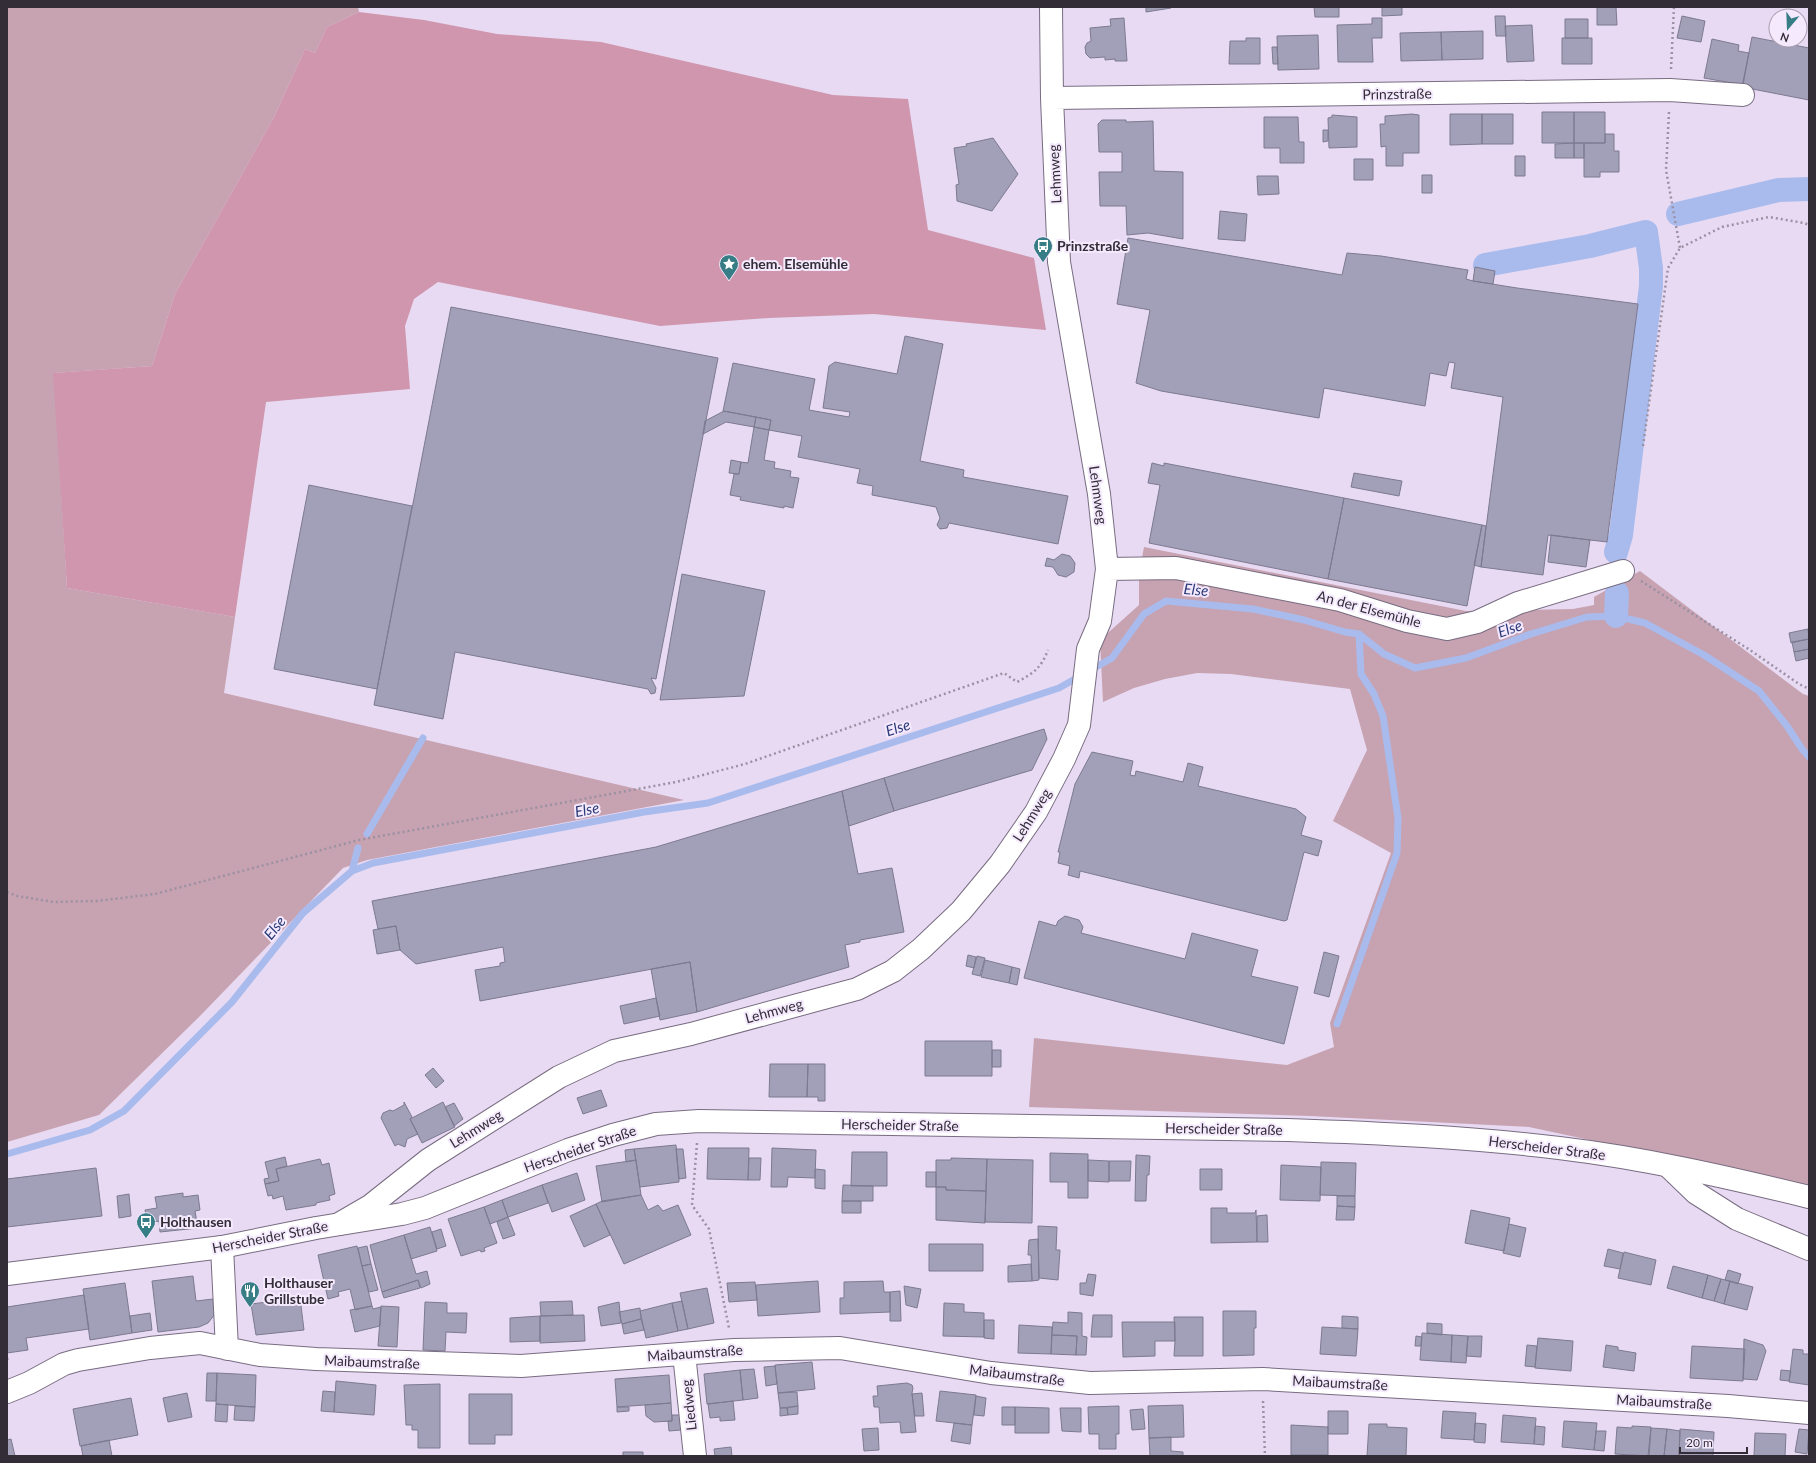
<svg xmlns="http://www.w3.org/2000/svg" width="1816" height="1463" font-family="Lato,sans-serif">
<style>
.green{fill:#c7a2b1}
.forest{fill:#cf96ae}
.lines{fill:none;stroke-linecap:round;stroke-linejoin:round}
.stream{stroke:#a9bbed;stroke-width:7}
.canal{stroke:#a9bbed;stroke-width:24}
.building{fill:#a29fb8;stroke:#7c7a91}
.minor-casing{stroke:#786c81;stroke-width:24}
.major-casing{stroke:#786c81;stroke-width:24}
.path{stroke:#9b91a3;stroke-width:2.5;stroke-dasharray:2 3;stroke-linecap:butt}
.minor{stroke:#fff;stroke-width:22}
.major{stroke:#fff;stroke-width:22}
.labels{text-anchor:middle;stroke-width:4;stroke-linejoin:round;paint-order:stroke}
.street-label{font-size:14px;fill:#332d37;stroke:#f4e9fd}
.poi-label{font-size:14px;font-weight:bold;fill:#332d37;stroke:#f4e9fd;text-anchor:start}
.water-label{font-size:15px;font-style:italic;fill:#2a3a77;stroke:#f4e9fd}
</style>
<rect width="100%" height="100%" fill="#e8daf3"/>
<path class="green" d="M7,7H358L359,12L327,27L315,53L305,49L274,117L175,294L152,366L54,373L67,588L235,617L224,693L684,800L367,860L343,868L200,1016L99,1115L7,1142Z
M1144,547L1466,611L1573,609L1594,605V597L1640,571L1803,694L1809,696V1187L1529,1127L1310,1116L1029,1107L1034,1038L1287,1065L1334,1047L1330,1023L1391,853L1333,821L1367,750L1350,689L1231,674L1197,673L1165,679L1134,688L1103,702L1100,640L1139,605V574Z"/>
<path class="forest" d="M359,12L424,20L497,34L601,42L833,95L908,99L928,230L1034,258L1046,330L874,314L769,318L660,326L438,282L414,299L405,326L410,389L266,402L235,617L67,588L53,373L152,366L175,294L274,117L305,49L315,53L327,27Z"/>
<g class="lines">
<path class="stream" d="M367,834L423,738
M352,871L358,848
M1337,1024L1397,853L1398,818L1383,716L1374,694L1361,674L1359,634
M7,1154L90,1130L124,1111L232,1002L303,913L352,871L373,863L644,812L708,803L1059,688L1112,658L1144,614L1166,601L1253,609L1304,620L1345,632L1359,634L1384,654L1415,668L1466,658L1531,634L1587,617L1616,616L1645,623L1704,655L1759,691L1787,726L1802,749L1809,757"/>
<path class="canal" d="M1678,214L1779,190L1809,189
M1485,265L1590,246L1646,232L1651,268V286L1621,535L1616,552
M1616,616L1617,593"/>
</g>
<path class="building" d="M1146,7H1170L1171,8L1146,12Z
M1314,7H1339V17H1315Z
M1382,7H1402V15L1382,16Z
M1597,7H1616L1617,25H1597Z
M1495,16H1505L1506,36H1496Z
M1682,16L1705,21L1701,42L1677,38Z
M1124,18L1127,61H1115V59L1105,60V57L1090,58L1086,54L1085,47L1087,43L1091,41L1090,28L1111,26L1110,19Z
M1372,18H1382V38H1372L1373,62H1338L1337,25L1372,24Z
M1565,19H1588V38H1565Z
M1532,25L1534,61L1507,62L1505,26Z
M1483,31V59L1442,60L1441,32Z
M1441,32L1442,60L1401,61L1400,33Z
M1318,35L1319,69L1278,70L1277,36Z
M1752,37L1809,48V100L1742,87Z
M1246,38H1260V64H1229L1230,41H1246Z
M1562,38H1592V64H1562Z
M1712,39L1739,45L1738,51L1749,53L1743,85L1704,78Z
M1272,47H1277L1278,64H1273Z
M1542,112H1574V143H1542Z
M1574,112H1605V143H1574Z
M1412,114L1419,115V153H1403V166H1386V146L1381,147L1380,124H1385V116Z
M1450,114H1482V144L1450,145Z
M1482,114H1513V144H1482Z
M1332,115L1357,117V147L1329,148L1328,118L1332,117Z
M1264,117H1298L1299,142H1304V163H1280V148H1264Z
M1102,120H1126V122L1153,121L1154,171L1183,172V239L1148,233L1127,235L1126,206H1100L1099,172H1122V152H1099L1098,124Z
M1323,130H1328V141L1323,142Z
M1605,134H1614V151H1619V172H1600V177H1584V143H1605Z
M993,138L1018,174L992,211L957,201L956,185L959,184L954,148L967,146L966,144Z
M1574,143V158H1555V144Z
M1574,143H1584V158H1574Z
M1515,156H1525V176H1515Z
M1354,159H1373V180H1354Z
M1422,175H1432V193H1422Z
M1257,176H1278L1279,194L1258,195Z
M1220,211L1247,214L1245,241L1218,239Z
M1128,238L1342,275L1347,253L1381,256L1468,270L1466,279L1473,281L1517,288L1638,304L1607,542L1548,535L1543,575L1481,567L1503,397L1451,388L1455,363L1449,362L1446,376L1430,373L1425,406L1324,388L1319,418L1161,391L1136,383L1150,310L1117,304Z
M1475,267L1495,271L1493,284L1473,281Z
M451,307L718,358L656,679L651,678L656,688L655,693L651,694L648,689L455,652L443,719L374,705Z
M905,336L943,344L920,461L964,470L963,477L1068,496L1058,544L949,523L947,528L940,529L937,525L940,518L936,507L872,495L873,486L857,483L860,469L798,457L802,436L769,430L771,420L723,411L733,363L815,379L809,410L849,417L850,412L823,408L829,366L835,362L897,374Z
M724,411L756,417L754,427L726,422L703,434L705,421Z
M756,417L771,420L769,430L754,427Z
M754,427L769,430L764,460L775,462L774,468L791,471L790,477L799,478L793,508L784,506V508L740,500L741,497L730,495L734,474H739L741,462L748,463Z
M731,460L741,462L739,474L729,473Z
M1152,463L1164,466V463L1344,498L1328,579L1149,543L1160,485L1148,483Z
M1354,473L1402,481L1399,496L1351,487Z
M309,485L412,506L377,689L274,669Z
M1344,498L1482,525L1467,606L1328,579Z
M1482,525L1486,526L1481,567L1474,565Z
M1551,535L1590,540L1586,567L1548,562Z
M1062,554L1070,556L1075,563L1074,572L1066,577L1058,575L1053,567L1045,566L1047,558L1054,560Z
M682,574L765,591L744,696L660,700Z
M1808,629L1809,639L1791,643L1789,633Z
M1809,639V649L1794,652L1792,642Z
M1809,649V658L1796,661L1794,652Z
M1044,729L1047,739L1032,770L894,811L884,778Z
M1092,752L1133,761L1130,775L1135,776L1136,771L1183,782L1188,763L1203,767L1198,786L1296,809L1306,817L1301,835L1322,841L1318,856L1304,852L1287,920L1284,921L1080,871L1079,878L1068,875L1070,866L1058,863L1060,852H1058L1075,784Z
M884,778L894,811L849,826L842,791Z
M842,791L858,874L892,868L904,932L860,940V942L845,945L849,967L697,1012L690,962L480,1001L475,970L500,966V963L505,962L503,947L416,964L400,950L396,926L378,929L372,901L656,847Z
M1065,916L1079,920L1083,927L1081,933L1185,959L1192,933L1258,950L1251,976L1298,987L1284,1044L1024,978L1039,921L1056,926L1058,921Z
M396,926L400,950L377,954L373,930Z
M1324,952L1339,956L1329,997L1314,993Z
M968,955L976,957L974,968L966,966Z
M977,956L985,958L980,976L972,974Z
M985,960L1012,967L1009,983L981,977Z
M690,962L697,1012L660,1020L651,969Z
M1012,967L1020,969L1017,985L1009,983Z
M656,998L660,1016L624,1024L620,1006Z
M925,1041H992V1076H925Z
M992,1050H1001V1067H992Z
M770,1064H808L807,1097H769Z
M808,1064H825V1101H818V1097H807Z
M433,1068L444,1081L436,1088L425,1075Z
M601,1090L607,1106L583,1114L577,1098Z
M404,1102L412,1117L410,1119L418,1134L407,1139L405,1147L398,1144L395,1146L381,1118L383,1113L390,1110L393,1111L404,1105Z
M443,1102L455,1127L422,1143L410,1119Z
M454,1103L463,1119L454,1126L445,1107Z
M676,1145L679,1182L640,1187L634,1149Z
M708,1148H749L748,1180L707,1179Z
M772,1148L816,1150L815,1178L788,1177L787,1187H771Z
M634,1149L636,1160L626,1162L625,1150Z
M676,1149H683L686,1178L679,1179Z
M852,1152H887V1186H851Z
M1050,1153L1088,1154V1198H1068V1182H1050Z
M1136,1155L1150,1156L1149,1175H1147L1146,1201H1135Z
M285,1157L287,1166L276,1169L279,1181L265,1184L264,1179L269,1178L265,1162Z
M749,1158H761L760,1180H748Z
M951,1158L987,1159L986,1191L946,1190V1187H936V1160H951Z
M320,1159L322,1165L329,1163L335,1194L329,1196L330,1200L316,1203V1205L286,1210L283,1196L273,1199L272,1195L268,1196L265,1184L279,1181L276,1169Z
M987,1159L1033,1160L1032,1223L985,1222Z
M636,1160L641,1195L602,1202L596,1166Z
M1088,1160L1109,1161V1182L1088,1181Z
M1109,1161H1131L1130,1181H1109Z
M1321,1162L1356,1163L1355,1196L1320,1195Z
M1281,1165L1321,1167L1320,1201L1280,1200Z
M96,1168L102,1216L7,1227V1179Z
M815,1169L825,1170V1189L815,1188Z
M1200,1169H1222V1190H1200Z
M926,1172H936V1187H926Z
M577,1173L585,1200L552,1212L542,1185Z
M542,1185L548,1203L508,1217L502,1200Z
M843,1185L873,1186V1201H842Z
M936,1187H946V1190L986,1191L985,1223L936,1220Z
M183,1193V1197L198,1195L200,1210L195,1211L198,1228L160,1232L159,1221L147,1223L145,1210L157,1208L155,1197Z
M129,1194L131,1216L119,1218L117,1196Z
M641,1195L648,1210L658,1205L663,1211L678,1205L691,1235L624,1264L596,1204L602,1201Z
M1337,1196H1355V1207L1337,1206Z
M502,1200L508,1217L490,1224L484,1207Z
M842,1201H861V1213H842Z
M596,1204L610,1235L584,1247L570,1216Z
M1337,1206L1355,1207L1354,1220H1336Z
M484,1207L497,1243L484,1248L485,1251L481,1252L480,1250L461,1256L448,1219Z
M1211,1208H1227V1213H1255L1256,1210L1257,1242L1211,1243Z
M1471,1210L1510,1218L1504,1251L1465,1243Z
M1266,1215H1267L1268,1242H1257V1216Z
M508,1217L515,1235L503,1239L497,1222Z
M1509,1224L1526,1228L1520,1257L1503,1253Z
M1038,1226L1057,1227L1056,1250H1060L1058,1280L1039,1278Z
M430,1227L437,1251L411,1259L404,1235Z
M441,1229L446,1246L437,1249L432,1232Z
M404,1235L416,1274L427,1271L430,1284L421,1288L418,1280L382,1292L370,1245Z
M1038,1239L1039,1280L1032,1281L1031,1255H1028L1029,1240Z
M929,1244H983V1271H929Z
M357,1246L372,1306L355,1310L350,1289L338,1292L339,1296L328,1299L318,1255Z
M367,1246L371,1264L362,1266L358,1248Z
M1608,1249L1623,1253L1620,1269L1604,1266Z
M1624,1252L1656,1260L1651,1285L1618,1278Z
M371,1264L378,1290L369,1292L362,1266Z
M1031,1264L1032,1281L1008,1282V1266Z
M1673,1266L1708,1275L1702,1298L1667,1288Z
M1728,1270L1741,1274L1738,1284L1725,1280Z
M1088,1274L1096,1275L1093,1296L1080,1294V1283H1086Z
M1708,1275L1721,1279L1714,1301L1702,1298Z
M193,1276L196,1301L213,1299L215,1314L208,1323L199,1327L158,1332L152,1281Z
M1721,1279L1730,1281L1724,1304L1714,1301Z
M418,1280L420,1288L384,1298L382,1292Z
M818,1281L820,1312L758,1316L756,1285Z
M883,1281L884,1292H890V1312L840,1314V1298H844V1282Z
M1730,1281L1753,1287L1747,1310L1724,1304Z
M755,1282L757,1300L729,1302L727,1283Z
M125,1283L132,1333L90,1340L83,1289Z
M904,1286L921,1289L917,1308L906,1305Z
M707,1288L714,1323L688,1329L680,1293Z
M900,1291L901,1321H890V1292Z
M84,1295L89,1329L26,1338L28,1350L7,1353L8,1360H7V1307Z
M300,1298L304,1330L256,1335L251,1304Z
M572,1301L573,1315L541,1316L540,1302Z
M682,1301L688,1329L678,1331L672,1303Z
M425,1302L447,1303V1313H467L466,1333L446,1332L445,1351L423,1350Z
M619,1302L621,1323L601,1326L598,1307Z
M672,1303L678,1331L646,1338L640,1311Z
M944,1303L964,1304V1312L984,1313V1337L943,1336Z
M372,1306L373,1309L381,1307L380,1326L355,1332L350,1310Z
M381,1306L399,1307L397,1347L378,1346Z
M640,1308L641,1319L622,1324L619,1312Z
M1223,1311H1256V1328H1254V1355L1223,1356Z
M1068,1312L1082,1313V1336L1087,1337L1086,1355H1076L1077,1336L1052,1335L1053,1322L1068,1323Z
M150,1313L152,1330L132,1333L130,1316Z
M584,1315L585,1341L540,1343V1316Z
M1093,1315H1112V1337H1091Z
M540,1316V1341L510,1342V1318Z
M1342,1316L1358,1317V1329L1342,1328Z
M1174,1317H1203V1356H1174L1175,1341Z
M641,1319L644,1330L624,1334L622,1324Z
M984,1320H994V1339L984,1338Z
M1122,1322H1175V1341H1155V1356L1123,1357Z
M1427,1323L1442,1324V1335L1427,1333Z
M1019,1325L1052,1327L1051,1354L1018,1353Z
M1322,1327L1358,1329L1356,1356L1320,1354Z
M1422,1333L1452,1335L1451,1362L1420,1360Z
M1052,1335L1077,1336L1076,1355L1051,1354Z
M1452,1335L1468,1336L1466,1363L1451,1362Z
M1416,1336L1422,1337L1421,1346H1415Z
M1468,1336H1482L1481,1357L1466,1356Z
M1538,1338L1573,1341L1571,1371L1535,1368Z
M1744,1339L1763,1345L1766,1351L1757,1380L1743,1379Z
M1527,1345L1537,1346L1535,1367L1525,1366Z
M1606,1345L1618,1347V1350L1636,1353L1634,1371L1603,1367Z
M1692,1346L1745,1349L1743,1381L1690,1378Z
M1793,1349L1803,1350V1354H1809V1385L1789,1382Z
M812,1362L815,1389L778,1393L775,1365Z
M775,1366L777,1384L766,1386L764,1367Z
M754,1369L758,1398L743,1400L740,1370Z
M740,1370L743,1400L707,1404L704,1374Z
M1781,1370L1791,1371L1789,1381L1780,1380Z
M207,1373H217L216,1401H206Z
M217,1373L256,1375L255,1407L216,1404Z
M669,1375L671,1403L617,1407L615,1379Z
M336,1381L376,1385L374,1415L334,1412Z
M907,1383L912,1385L913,1388L912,1393L916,1432L901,1433L900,1422L880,1423L879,1407H874L873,1396H878L877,1386Z
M440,1384V1448H418V1430H412V1425H406L404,1385Z
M323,1391L335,1392L334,1412L321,1411Z
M940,1391L976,1395L972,1425L936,1421Z
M797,1392L798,1406L780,1408L778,1393Z
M187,1393L192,1417L168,1422L163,1398Z
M922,1393L924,1416H915L912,1394Z
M469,1394H512V1435H495V1444H469Z
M976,1396L986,1398L984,1416L974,1415Z
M131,1398L138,1435L80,1446L73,1409Z
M733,1401L735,1420L720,1421V1417L710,1418L708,1404Z
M671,1403L672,1421L654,1422L646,1416L645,1405Z
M216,1404L228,1405L227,1422L215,1421Z
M1183,1405L1184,1437L1149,1438L1148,1406Z
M235,1406L255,1407L254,1421L234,1420Z
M798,1406V1414L788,1415L787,1408Z
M1119,1406V1434H1116V1449H1099V1434H1089L1088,1407Z
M617,1407H629V1411L617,1412Z
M1002,1407H1015V1425H1002Z
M1015,1407L1049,1408V1433H1015Z
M780,1408H787L788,1415L780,1416Z
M1060,1408H1081V1432L1062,1431Z
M1143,1409L1145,1429L1132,1430L1130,1410Z
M1328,1411H1348V1434H1328Z
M1443,1411L1476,1413L1474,1440L1441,1438Z
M672,1415H680L681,1430L669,1431L668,1421H672Z
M1503,1415L1536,1418L1534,1444L1501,1442Z
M1564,1421L1597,1423L1594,1450L1562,1447Z
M954,1423L972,1425L970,1444L951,1441Z
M1475,1423L1486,1424L1485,1443L1474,1442Z
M1369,1424H1387V1427L1407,1428L1406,1456H1367Z
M1291,1425L1327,1427L1328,1426V1455H1291Z
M1535,1426L1545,1427L1544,1445L1534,1444Z
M1632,1426L1651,1427L1649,1456L1615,1454L1617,1427L1632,1428Z
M878,1428L879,1450L864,1451L862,1429Z
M1651,1428L1667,1429L1664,1456H1648Z
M1667,1429L1680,1431L1679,1456H1664Z
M1680,1429L1714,1432L1713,1456H1679Z
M1799,1429L1809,1430L1807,1454L1795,1452Z
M1596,1431H1606L1604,1451L1594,1450Z
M1755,1433L1786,1434L1785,1456H1754Z
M1171,1437V1451L1183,1452V1456H1150L1149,1438Z
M11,1439L15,1456H7V1440Z
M109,1440L112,1456H83L81,1446Z
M731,1447L732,1456H715L714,1449Z
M623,1452H643V1456H623Z"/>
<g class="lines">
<g class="minor-casing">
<path id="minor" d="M1052,98L1670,90L1743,95
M1107,569L1176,568L1340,600L1407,621L1447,629L1477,622L1518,603L1623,571
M1669,1167L1696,1193L1737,1219L1809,1249
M339,1224L370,1206L428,1160L559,1077L614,1051L691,1034L857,989L893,971L921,949L961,911L1000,864L1036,812L1064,759L1079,725L1088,649L1100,621L1107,569L1099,494L1059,262L1052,98L1051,7
M222,1247L227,1349
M684,1354L695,1456
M7,1392L29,1383L64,1364L78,1360L150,1348L200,1343L260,1355L316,1359L521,1366L734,1350L840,1348L991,1373L1090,1383L1263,1379L1728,1406L1809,1413"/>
</g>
<g class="major-casing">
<path id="major" d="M7,1274L222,1247L316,1228L402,1214L425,1208L568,1150L613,1135L656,1124L699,1121L1288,1130C1378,1133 1469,1137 1559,1148C1643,1158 1727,1177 1809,1197"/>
</g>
<path class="path" d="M1671,69L1674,7
M1669,112L1666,170L1680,248
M1643,446L1668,268L1680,248L1722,227L1769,217L1804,223L1809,225
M1641,581L1750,650L1799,684L1809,689
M7,892L17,896L54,902L97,901L155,894L359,840L676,782L745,764L1004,673L1017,682C1034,673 1041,668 1048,650
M697,1143L692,1205L709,1229L729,1328
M1263,1401L1265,1456"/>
<use href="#minor" class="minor"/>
<use href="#major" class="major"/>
</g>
<defs>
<g id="bus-pin" transform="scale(1)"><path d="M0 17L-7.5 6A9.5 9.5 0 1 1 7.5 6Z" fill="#367d86" stroke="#f4e9fd"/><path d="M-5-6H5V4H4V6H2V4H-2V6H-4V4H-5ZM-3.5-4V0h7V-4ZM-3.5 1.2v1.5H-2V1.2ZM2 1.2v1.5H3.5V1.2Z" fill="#fff"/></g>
<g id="sight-pin" transform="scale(1)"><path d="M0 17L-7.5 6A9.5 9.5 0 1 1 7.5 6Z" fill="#367d86" stroke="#f4e9fd"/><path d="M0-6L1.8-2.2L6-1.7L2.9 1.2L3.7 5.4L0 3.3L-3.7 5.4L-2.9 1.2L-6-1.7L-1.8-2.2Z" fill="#fff"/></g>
<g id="restaurant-pin" transform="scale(1)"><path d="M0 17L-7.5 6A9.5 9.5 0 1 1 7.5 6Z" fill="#367d86" stroke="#f4e9fd"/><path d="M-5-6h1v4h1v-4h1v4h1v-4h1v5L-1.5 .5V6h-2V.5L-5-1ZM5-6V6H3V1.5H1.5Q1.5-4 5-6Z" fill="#fff"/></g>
</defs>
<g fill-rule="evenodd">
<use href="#bus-pin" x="1043" y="246"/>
<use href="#sight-pin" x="729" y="264"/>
<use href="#bus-pin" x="146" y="1222"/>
<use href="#restaurant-pin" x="250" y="1291"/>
</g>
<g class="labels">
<g class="street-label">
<text transform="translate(1397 94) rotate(-1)" y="5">Prinzstraße</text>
<text transform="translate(1055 174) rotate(-93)" y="5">Lehmweg</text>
<text transform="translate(1098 495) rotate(82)" y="5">Lehmweg</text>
<text transform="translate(1369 609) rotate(15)" y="5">An der Elsemühle</text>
<text transform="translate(1032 815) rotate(-58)" y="5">Lehmweg</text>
<text transform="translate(774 1011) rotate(-15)" y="5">Lehmweg</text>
<text transform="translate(900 1125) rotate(1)" y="5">Herscheider Straße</text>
<text transform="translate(476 1129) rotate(-32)" y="5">Lehmweg</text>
<text transform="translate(1224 1129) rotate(1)" y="5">Herscheider Straße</text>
<text transform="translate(1547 1148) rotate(7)" y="5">Herscheider Straße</text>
<text transform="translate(580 1149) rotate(-19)" y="5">Herscheider Straße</text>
<text transform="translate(270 1237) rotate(-11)" y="5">Herscheider Straße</text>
<text transform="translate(695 1353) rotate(-4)" y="5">Maibaumstraße</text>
<text transform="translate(372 1362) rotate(2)" y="5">Maibaumstraße</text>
<text transform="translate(1017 1375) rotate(7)" y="5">Maibaumstraße</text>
<text transform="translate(1340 1383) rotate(3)" y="5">Maibaumstraße</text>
<text transform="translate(1664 1402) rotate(3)" y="5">Maibaumstraße</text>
<text transform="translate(689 1405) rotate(-96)" y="5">Liedweg</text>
</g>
<g class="poi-label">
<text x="1057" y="251">Prinzstraße</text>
<text x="743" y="269">ehem. Elsemühle</text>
<text x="160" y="1227">Holthausen</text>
<text x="264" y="1288">Holthauser<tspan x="264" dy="16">Grillstube</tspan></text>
</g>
<g class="water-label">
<text transform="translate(1196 590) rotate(5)" y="5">Else</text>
<text transform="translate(1510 629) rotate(-19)" y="5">Else</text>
<text transform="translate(898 728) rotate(-18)" y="5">Else</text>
<text transform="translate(587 810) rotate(-11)" y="5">Else</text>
<text transform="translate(275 928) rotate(-51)" y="5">Else</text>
</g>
</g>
<rect width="1816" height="1463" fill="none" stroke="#332d37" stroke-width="16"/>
<g transform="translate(1788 28) rotate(199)"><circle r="19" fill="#f4e9fd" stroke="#a79eae"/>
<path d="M0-3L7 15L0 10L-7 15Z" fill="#367d86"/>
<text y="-6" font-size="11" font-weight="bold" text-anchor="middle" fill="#332d37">N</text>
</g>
<path d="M1680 1447v6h67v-6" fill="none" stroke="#332d37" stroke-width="2"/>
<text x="1686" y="1447" font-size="12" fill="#332d37" stroke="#f4e9fd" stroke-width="3" paint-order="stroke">20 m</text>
</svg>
